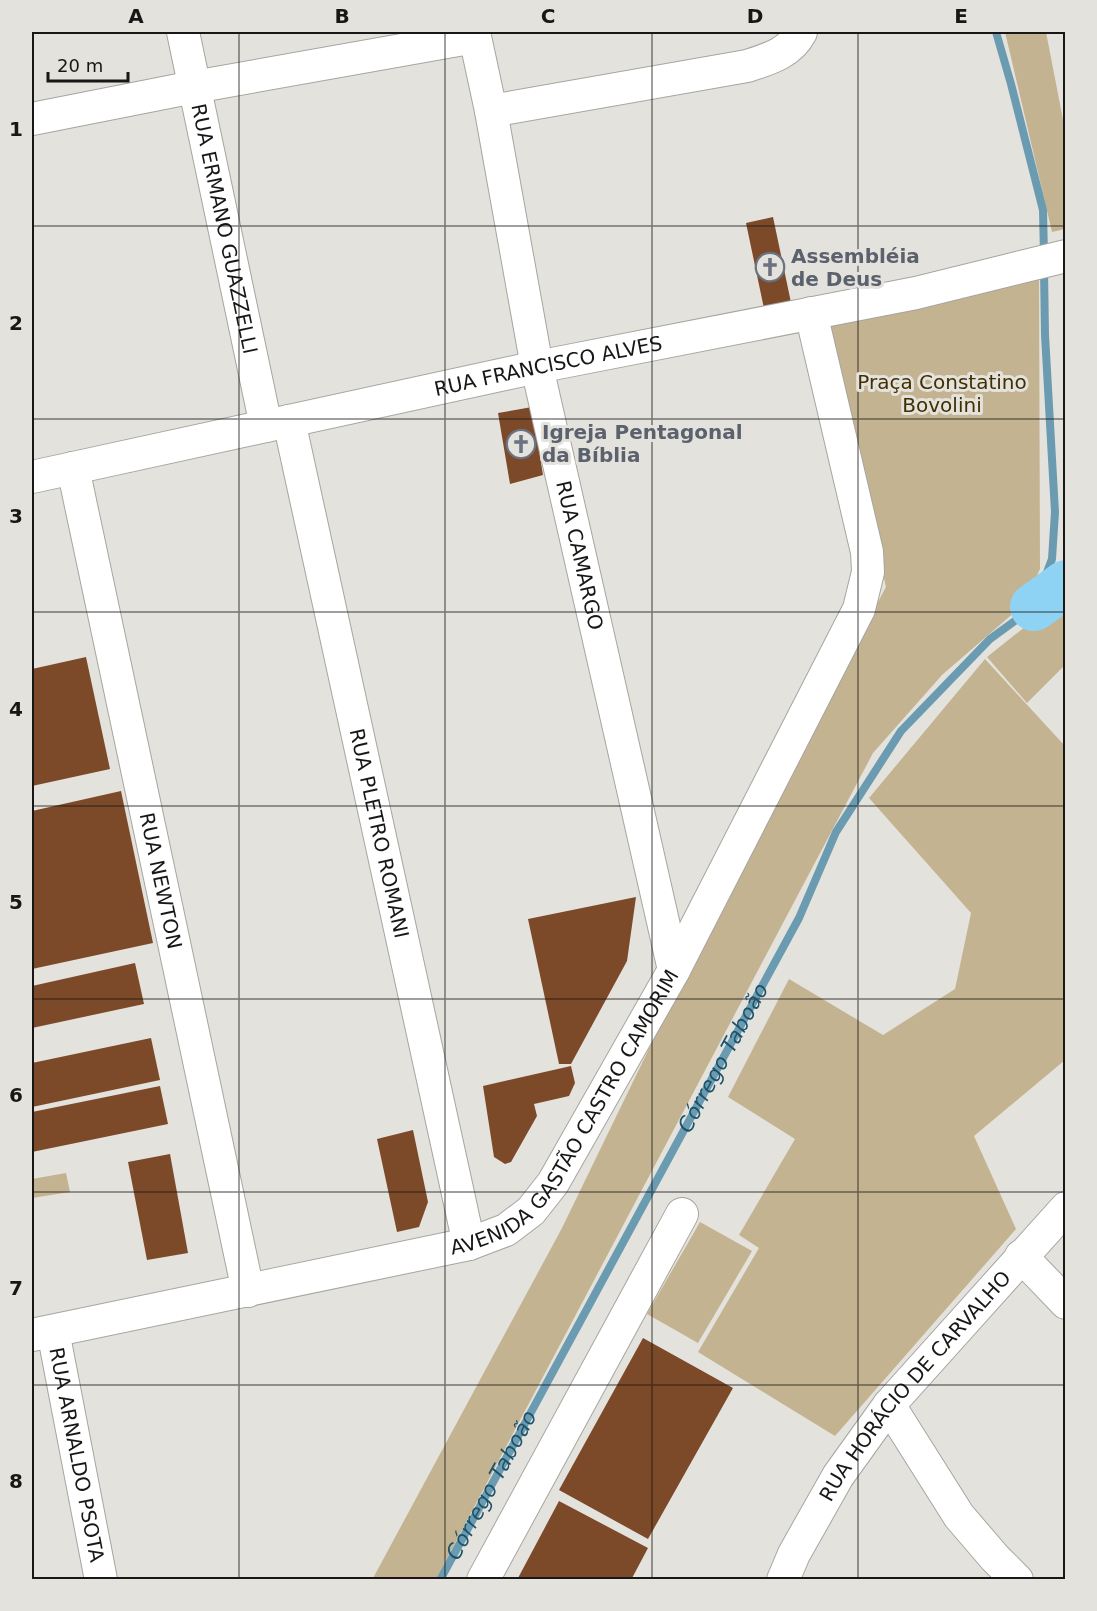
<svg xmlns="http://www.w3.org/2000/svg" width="1097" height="1611" font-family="'DejaVu Sans',sans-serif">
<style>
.green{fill:#c4b391}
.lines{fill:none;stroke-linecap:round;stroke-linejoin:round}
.stream{stroke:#6b9bb1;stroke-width:8}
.river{stroke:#8ed3f4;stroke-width:48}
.building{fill:#7c4929}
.minor-casing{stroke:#a7a5a0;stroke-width:34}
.minor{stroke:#fff;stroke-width:32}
.grid{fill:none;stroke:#181715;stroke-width:1.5;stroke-opacity:0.55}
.labels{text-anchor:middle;stroke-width:6;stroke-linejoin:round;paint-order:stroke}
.street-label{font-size:20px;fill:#181715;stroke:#e4e2dd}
.worship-label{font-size:20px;font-weight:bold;fill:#5b616d;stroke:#e4e2dd;text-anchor:start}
.park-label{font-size:20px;fill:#422f00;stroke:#e4e2dd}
.water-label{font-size:21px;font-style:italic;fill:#1c536a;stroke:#e4e2dd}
.neatline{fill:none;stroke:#181715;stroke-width:2}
.grid-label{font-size:20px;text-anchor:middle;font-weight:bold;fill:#181715}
</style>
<rect width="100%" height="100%" fill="#e4e2dd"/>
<path class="green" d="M1005,32H1046L1065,130V229L1052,232Z
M1039,275L1040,569L1024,604L942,675L873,753L436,1579L372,1580L562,1228L747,847L886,587L825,314Z
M1065,595V665L1027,703L987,657Z
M985,659L1065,746V1060L974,1136L1016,1229L835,1436L698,1352L759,1248L739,1235L795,1139L728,1097L789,979L883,1035L955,989L971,913L869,798Z
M66,1173L70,1192L32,1198V1179Z
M700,1222L752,1251L698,1343L647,1314Z"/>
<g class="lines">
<g class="stream">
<path d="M996,32L1011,84L1043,210L1044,256"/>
<path id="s1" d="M440,1580L799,918L836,832L901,731L990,639L1034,607L1052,559L1055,512L1045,335L1044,269"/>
</g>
<path class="river" d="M1034,607L1066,584"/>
</g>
<path class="building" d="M773,217L793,312L766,318L746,223Z
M532,407L543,475L510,484L498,413Z
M86,657L110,769L32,786V669Z
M121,791L153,943L32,969V811Z
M636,897L627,961L571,1064H559L528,919Z
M135,963L144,1004L32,1028V986Z
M151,1038L160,1080L32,1107V1063Z
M571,1066L575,1083L569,1096L534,1104L537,1116L511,1162L505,1164L494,1157L483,1086Z
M160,1086L168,1124L32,1152V1112Z
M413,1130L428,1202L419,1227L397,1232L377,1139Z
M170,1154L188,1253L147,1260L128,1162Z
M643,1338L733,1388L648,1539L559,1490Z
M559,1501L648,1548L631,1580H517Z"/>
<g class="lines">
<g class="minor-casing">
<g id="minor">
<path id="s2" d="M183,32L266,426"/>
<path id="s3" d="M474,32L491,111L537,367L674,970"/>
<path d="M491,111L747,66C769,59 790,53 801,32"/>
<path d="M32,119L194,87L475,37"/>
<path id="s4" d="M289,421L469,1244"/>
<path id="s5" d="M73,468L248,1291"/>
<path id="s6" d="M32,477L537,367L916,293L1066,256"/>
<path d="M1021,1256L1066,1303"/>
<path id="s7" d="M53,1331L101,1580"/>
<path id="s8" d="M32,1335L469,1244L506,1230L531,1211L553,1183L674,970L859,609L868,572L867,552L811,313"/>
<path d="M889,1405L959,1516L995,1558L1017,1580"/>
<path d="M483,1580L682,1214"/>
<path id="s9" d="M783,1580L794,1554L838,1476L889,1405L1066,1208"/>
</g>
</g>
<use href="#minor" class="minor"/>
</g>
<path class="grid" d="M239,32V1580M445,32V1580M652,32V1580M858,32V1580M32,226H1066M32,419H1066M32,612H1066M32,806H1066M32,999H1066M32,1192H1066M32,1385H1066"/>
<defs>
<g id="church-ring" transform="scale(1.5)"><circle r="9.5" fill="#e4e2dd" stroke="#6b7280" stroke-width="1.5"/><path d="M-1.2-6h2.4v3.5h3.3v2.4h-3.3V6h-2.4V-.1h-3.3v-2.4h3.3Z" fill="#6b7280"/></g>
</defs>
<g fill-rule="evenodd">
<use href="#church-ring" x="770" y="267"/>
<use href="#church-ring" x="521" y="444"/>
</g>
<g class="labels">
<g class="street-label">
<text dy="7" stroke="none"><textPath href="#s2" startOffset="201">RUA ERMANO GUAZZELLI</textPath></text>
<text dy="7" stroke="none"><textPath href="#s6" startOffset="528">RUA FRANCISCO ALVES</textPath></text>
<text dy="7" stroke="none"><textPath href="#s3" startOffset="534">RUA CAMARGO</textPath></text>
<text dy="7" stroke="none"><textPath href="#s4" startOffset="422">RUA PLETRO ROMANI</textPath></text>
<text dy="7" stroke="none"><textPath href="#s5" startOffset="422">RUA NEWTON</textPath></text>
<text dy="7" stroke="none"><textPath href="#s8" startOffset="612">AVENIDA GASTÃO CASTRO CAMORIM</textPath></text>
<text dy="7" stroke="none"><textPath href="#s9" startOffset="236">RUA HORÁCIO DE CARVALHO</textPath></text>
<text dy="7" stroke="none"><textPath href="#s7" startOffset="126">RUA ARNALDO PSOTA</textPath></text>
</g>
<g class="worship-label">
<text x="791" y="263">Assembléia<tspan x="791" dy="23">de Deus</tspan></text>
<text x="542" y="439">Igreja Pentagonal<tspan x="542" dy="23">da Bíblia</tspan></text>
</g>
<g class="park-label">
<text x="942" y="389">Praça Constatino<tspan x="942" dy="23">Bovolini</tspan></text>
</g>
<g class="water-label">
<text dy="7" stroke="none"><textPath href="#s1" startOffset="594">Córrego Taboão</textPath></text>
<text dy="7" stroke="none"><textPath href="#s1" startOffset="108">Córrego Taboão</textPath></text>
</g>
</g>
<rect width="1097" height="1611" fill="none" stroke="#e4e2dd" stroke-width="66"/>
<path d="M48 72v9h80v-9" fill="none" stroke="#181715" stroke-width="3"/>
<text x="57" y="72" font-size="18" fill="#181715" stroke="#e4e2dd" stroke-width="4.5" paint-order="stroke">20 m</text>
<rect x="33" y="33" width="1031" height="1545" class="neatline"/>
<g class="grid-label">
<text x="136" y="23">A</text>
<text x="342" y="23">B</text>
<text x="548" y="23">C</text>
<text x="755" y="23">D</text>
<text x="961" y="23">E</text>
<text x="16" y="136">1</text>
<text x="16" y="330">2</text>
<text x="16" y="523">3</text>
<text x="16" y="716">4</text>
<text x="16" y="909">5</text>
<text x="16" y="1102">6</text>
<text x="16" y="1295">7</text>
<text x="16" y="1488">8</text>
</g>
</svg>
